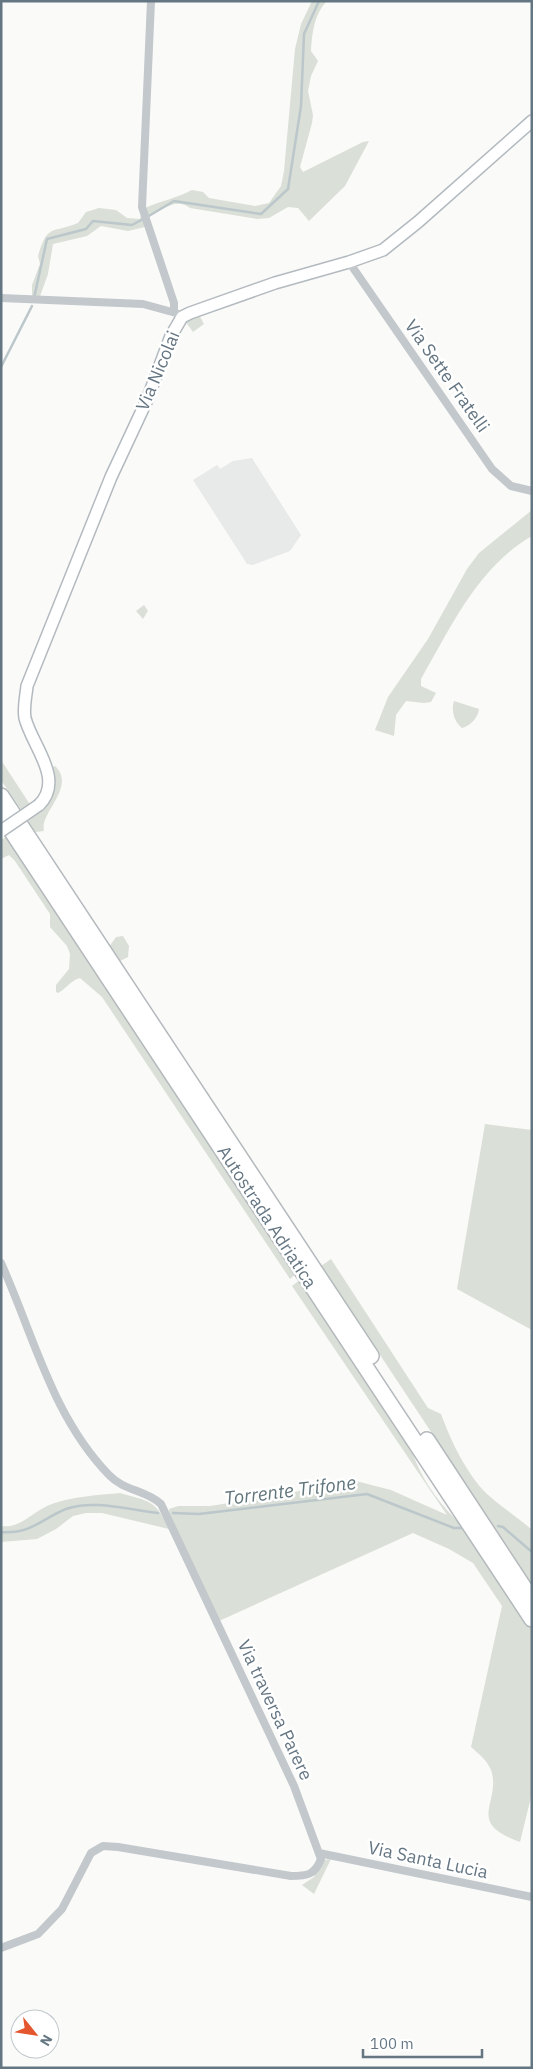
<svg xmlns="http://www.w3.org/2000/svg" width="533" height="2069" font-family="'IBM Plex Sans',sans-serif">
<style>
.built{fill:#e8e9e9}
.green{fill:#dadfd7}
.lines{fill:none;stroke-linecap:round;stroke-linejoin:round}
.stream{stroke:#bbc7cb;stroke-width:2.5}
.secondary-casing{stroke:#b3babf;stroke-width:14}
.highway-casing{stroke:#b4b9bd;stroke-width:18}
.street{stroke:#c3c8cc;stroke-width:8}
.secondary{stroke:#fff;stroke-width:11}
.highway{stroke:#fff;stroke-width:15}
.secondary-bridge-casing{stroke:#b3babf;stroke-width:14;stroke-linecap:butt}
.secondary-bridge{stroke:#fff;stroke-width:11}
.labels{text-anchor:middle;stroke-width:5;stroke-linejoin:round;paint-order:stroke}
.street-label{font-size:18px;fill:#657683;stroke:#fff}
.water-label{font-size:19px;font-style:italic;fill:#60757c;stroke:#fff}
</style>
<rect width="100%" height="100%" fill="#fafaf8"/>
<path class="built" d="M252,458L301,535L290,551L253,565L247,564L193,480L217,465L220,469L233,461Z"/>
<path class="green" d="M312,1H327C314,14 312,34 311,51L318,61L311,76L308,91L313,115L312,123L300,167L303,172L363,142L369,141L345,186L309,221L298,208L288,207L269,218L257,219L190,208C176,197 161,210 148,218L145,208C161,201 177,198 192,190L203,192L209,198L255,206L269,203L281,186L284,171L295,49L301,24Z
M99,208L116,210L127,218L140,219L141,215L145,227L128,231L101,226L87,236L53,244L48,274L39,299H32V285L40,264L38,256C48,223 51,234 78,223L86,212Z
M198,313L204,324L193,332L185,321Z
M532,510V536C478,567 451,627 421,679V686L436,693L431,702L424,703L406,701L396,715L394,736L375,730L388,697L428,639L467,569L479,553Z
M144,605L148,611L143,619L136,611Z
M454,701L479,709C478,718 470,726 462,728C454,722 451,710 454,701Z
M1,760L31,806L22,811L1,780Z
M55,766C77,787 39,813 44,831L35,832L28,821L44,806L50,768Z
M6,837L297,1273L290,1279L102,997L80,978C71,980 66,989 58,993L56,992V985L69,969L70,954L67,946L50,927V914L15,861L9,855L1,859V840Z
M123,936L129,946L128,957L118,962L109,947L116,937Z
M485,1124L532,1130V1330L457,1289Z
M331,1259L428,1408L441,1414C451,1441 466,1473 487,1494C501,1507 518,1517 532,1530V1584L321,1266Z
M301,1279L412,1451C421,1479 440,1505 462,1525L532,1627V1793L520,1842C464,1822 502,1803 491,1770C487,1760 479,1754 471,1747L502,1606L473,1563L449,1549L413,1533L219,1621L170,1519L169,1509L178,1506H210L287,1494L348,1479L391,1490L447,1515L292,1286Z
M120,1493C150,1502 155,1499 169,1529L102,1513H86L73,1516L56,1529L37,1539L1,1542V1526C19,1529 32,1513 47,1506C66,1497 99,1495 120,1493Z
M331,1859L314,1894L302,1885L314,1877L323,1860Z"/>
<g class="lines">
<path class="stream" d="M147,217L174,201L261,214L288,189L301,106L304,34L319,1
M34,298L47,239L86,229L93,221L132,225L143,219
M1,367L32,306
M173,1513L199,1514L367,1494L454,1528H465
M498,1526L503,1527L532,1552
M1,1532C32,1534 41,1519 66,1509C94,1499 129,1510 158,1513"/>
<g class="secondary-casing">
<path id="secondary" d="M39,805C65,779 32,746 25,718C23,707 26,697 27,686L111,477L147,400L171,336L182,317L190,313L275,283L349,262L383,250L418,222L532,121"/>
</g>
<g class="highway-casing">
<path id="highway" d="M1,796L371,1356
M1,815L532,1619
M427,1440L532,1600"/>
</g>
<path class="street" d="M151,1L142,207L174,303V311
M349,262L492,469L511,486L532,491
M1,298L143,304L176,313
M1,1263C34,1336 52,1416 109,1475C124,1491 146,1490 161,1504L294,1786L321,1859C315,1875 307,1876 291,1876L118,1847L103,1846L91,1853L62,1909L38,1934L1,1948
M319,1853L532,1897"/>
<use href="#secondary" class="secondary"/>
<use href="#highway" class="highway"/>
<g class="secondary-bridge-casing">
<path id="secondary-bridge" d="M1,831L39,805"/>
</g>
<use href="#secondary-bridge" class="secondary-bridge"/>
</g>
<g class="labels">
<g class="street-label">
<text transform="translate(158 371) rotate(-67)" y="6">Via Nicolai</text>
<text transform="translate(447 376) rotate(55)" y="6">Via Sette Fratelli</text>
<text transform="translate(267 1217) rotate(57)" y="6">Autostrada Adriatica</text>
<text transform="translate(275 1710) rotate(65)" y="6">Via traversa Parere</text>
<text transform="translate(428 1860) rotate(12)" y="6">Via Santa Lucia</text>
</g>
<g class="water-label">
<text transform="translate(290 1490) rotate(-7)" y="7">Torrente Trifone</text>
</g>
</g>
<rect width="533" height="2069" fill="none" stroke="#657683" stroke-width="5"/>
<g transform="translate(35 2034) rotate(120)"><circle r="24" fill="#ffffff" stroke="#c1c8cd"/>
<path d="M0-4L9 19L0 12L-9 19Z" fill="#e4572e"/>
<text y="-8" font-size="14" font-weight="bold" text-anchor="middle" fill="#657683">N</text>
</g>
<path d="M363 2049v8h119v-8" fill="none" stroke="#657683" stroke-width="2.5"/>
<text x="370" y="2049" font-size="15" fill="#657683" stroke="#ffffff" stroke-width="4" paint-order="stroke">100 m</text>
</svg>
